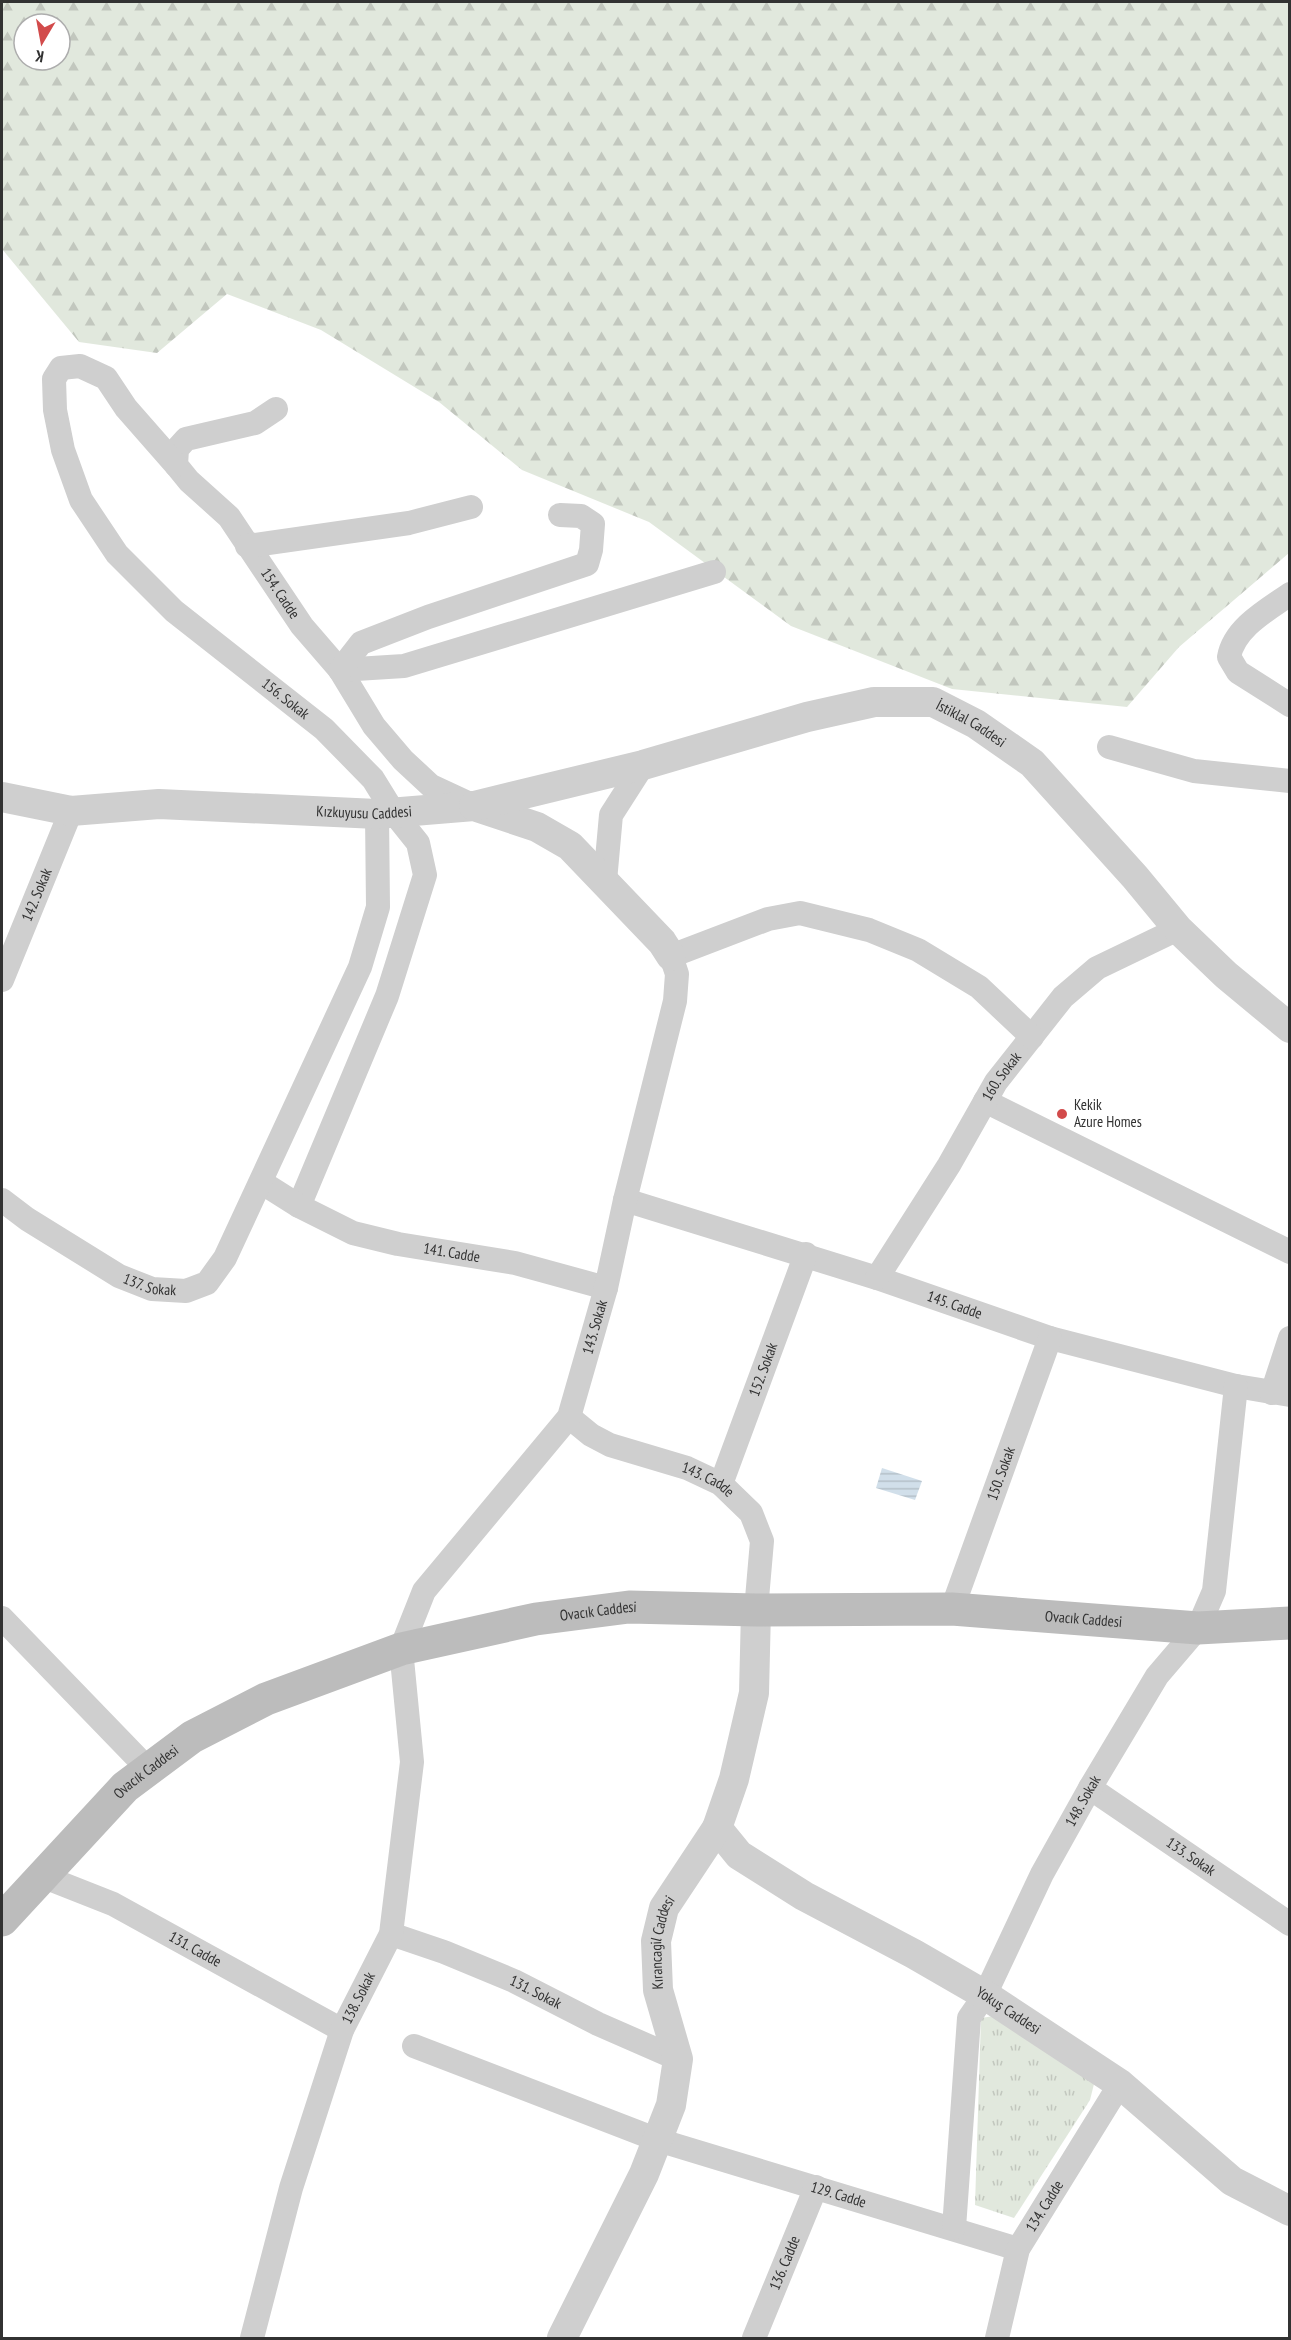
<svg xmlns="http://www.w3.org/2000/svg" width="1291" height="2340" font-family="'PT Sans Narrow',sans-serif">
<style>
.grass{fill:url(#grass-tufts)}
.forest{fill:url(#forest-firs);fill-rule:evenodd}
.water{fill:url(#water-rules)}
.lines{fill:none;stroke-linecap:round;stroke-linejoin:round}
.minor{stroke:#cfcfcf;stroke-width:24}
.tertiary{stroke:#cfcfcf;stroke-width:30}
.secondary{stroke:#bcbcbc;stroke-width:33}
.poi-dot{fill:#d24b4b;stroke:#fff;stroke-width:2}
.labels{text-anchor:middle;stroke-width:6;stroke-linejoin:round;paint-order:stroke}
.street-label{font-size:15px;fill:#323232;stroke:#fff}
.poi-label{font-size:15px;fill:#323232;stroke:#fff;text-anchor:start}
</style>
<defs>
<pattern id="grass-tufts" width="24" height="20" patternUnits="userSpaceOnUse" patternTransform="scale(1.5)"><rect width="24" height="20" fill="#e1e8dd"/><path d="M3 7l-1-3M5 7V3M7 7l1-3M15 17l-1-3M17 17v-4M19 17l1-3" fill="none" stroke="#c2c7be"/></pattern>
<pattern id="forest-firs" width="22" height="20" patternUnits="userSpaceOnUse" patternTransform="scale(1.5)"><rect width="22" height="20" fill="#e1e8dd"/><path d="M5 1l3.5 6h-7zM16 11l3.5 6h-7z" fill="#c2c7be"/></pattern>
<pattern id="water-rules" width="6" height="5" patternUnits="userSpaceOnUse" patternTransform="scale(1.5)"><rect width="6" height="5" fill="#d1dfea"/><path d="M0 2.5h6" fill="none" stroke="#b4c0c9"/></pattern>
</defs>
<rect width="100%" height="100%" fill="#fff"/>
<path class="grass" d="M994,2016L1095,2080L1090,2100L1014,2218L975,2205L981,2018Z"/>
<path class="forest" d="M2,2H1289V553L1179,647L1127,707L952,689L791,626L649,522L522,470L439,402L321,330L227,294L157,353L79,342L2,249ZM24,24H60V60H24Z"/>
<path class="water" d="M882,1468L922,1481L915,1500L876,1488Z"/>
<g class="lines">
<g class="minor">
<path id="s1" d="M276,409L255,423L186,439L177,449L176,465L189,481L229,517L302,626L340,670L374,726L403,760L431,786L474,806"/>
<path id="s2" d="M176,465L126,408L106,378L80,366L61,368L54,379L55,410L63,450L81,500L117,554L174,611L324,729L373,779L394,813L418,843L425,875L387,996L299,1206"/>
<path d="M247,546L409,523L471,507"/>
<path d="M1290,594C1267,610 1234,628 1229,657L1238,672L1290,705"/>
<path d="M340,670L404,666L714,572"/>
<path d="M340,670L361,643L428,617L587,564L591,550L593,524L581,516L560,515"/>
<path d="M1109,747L1194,771L1290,781"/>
<path d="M605,881L611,815L643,765"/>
<path id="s3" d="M2,980L71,811"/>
<path d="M985,1101L1290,1252"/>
<path id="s4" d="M261,1182L299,1206L353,1233L398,1244L515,1263L606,1288"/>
<path id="s5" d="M2,1200L27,1219L119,1276L152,1289L186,1291L207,1283L225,1258L360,967L378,907L377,814"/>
<path id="s6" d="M625,1200L877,1278L1050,1338L1236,1386L1290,1395"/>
<path id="s7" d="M877,1278L949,1165L996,1082L1063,997L1097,968L1178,929"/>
<path d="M1272,1393L1290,1338"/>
<path id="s8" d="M569,1417L591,1435L610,1445L687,1468L721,1484L751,1513L762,1541L756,1610"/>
<path id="s9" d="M721,1484L806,1254"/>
<path id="s10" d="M952,1609L1050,1338"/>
<path d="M2,1618L148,1769"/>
<path id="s11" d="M1090,1788L1290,1924"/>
<path id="s12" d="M42,1876L113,1904L342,2030"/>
<path id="s13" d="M391,1934L444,1952L514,1981L598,2024L678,2059"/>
<path id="s14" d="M414,2046L658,2140L1018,2249"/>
<path id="s15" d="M954,2228L969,2018L985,1995L1042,1874L1090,1788L1157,1676L1198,1628L1214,1591L1236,1386"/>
<path id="s16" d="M252,2338L291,2188L342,2030L391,1934L412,1762L401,1649L424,1591L569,1417L606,1288L625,1200L675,1001L677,974L671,956L768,919L800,913L869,930L918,950L979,987L1032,1037"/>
<path id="s17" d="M754,2338L816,2187"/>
<path id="s18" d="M997,2338L1018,2249L1120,2084"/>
</g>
<g class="tertiary">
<path id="s19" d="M2,797L71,811L159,804L377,814L474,806L537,827L570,846L662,942L671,956"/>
<path id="s20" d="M474,806L643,765L807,717L874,702H933L976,724L1032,763L1135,877L1178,929L1226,975L1290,1028"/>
<path id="s21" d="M717,1828L739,1855L804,1896L914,1954L985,1995L1120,2084L1232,2181L1290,2211"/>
<path id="s22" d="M562,2338L644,2174L671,2105L678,2059L658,1990L656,1941L664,1908L717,1828L734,1779L754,1693L756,1610"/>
</g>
<path class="secondary" id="s23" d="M2,1920L125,1787L192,1737L266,1699L401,1649L536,1619L629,1607L756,1610L952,1609L1198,1628L1290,1623"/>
</g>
<circle class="poi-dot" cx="1062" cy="1114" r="6"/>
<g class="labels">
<g class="street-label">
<text dy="5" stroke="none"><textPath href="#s1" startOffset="292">154. Cadde</textPath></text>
<text dy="5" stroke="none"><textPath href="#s2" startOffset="585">156. Sokak</textPath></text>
<text dy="5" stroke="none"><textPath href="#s20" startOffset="516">İstiklal Caddesi</textPath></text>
<text dy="5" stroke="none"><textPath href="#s19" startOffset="364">Kızkuyusu Caddesi</textPath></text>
<text dy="5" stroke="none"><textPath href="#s3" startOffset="92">142. Sokak</textPath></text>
<text dy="5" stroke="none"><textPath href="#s7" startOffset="237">160. Sokak</textPath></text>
<text dy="5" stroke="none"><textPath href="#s4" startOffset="206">141. Cadde</textPath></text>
<text dy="5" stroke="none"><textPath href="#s5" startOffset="172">137. Sokak</textPath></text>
<text dy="5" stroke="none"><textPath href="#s6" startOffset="346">145. Cadde</textPath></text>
<text dy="5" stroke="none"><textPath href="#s16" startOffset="1098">143. Sokak</textPath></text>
<text dy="5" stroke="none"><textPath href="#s9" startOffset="122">152. Sokak</textPath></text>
<text dy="5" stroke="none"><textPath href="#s10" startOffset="144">150. Sokak</textPath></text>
<text dy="5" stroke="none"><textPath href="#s8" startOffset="154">143. Cadde</textPath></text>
<text dy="5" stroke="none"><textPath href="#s23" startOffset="693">Ovacık Caddesi</textPath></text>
<text dy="5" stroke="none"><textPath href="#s23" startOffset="1179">Ovacık Caddesi</textPath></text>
<text dy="5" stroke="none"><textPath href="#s23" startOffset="207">Ovacık Caddesi</textPath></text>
<text dy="5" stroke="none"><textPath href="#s15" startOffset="456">148. Sokak</textPath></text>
<text dy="5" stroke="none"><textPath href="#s11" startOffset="122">133. Sokak</textPath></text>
<text dy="5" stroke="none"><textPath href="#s22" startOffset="424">Kırancagil Caddesi</textPath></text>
<text dy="5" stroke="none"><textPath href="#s12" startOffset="170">131. Cadde</textPath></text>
<text dy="5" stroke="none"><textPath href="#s13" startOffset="156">131. Sokak</textPath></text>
<text dy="5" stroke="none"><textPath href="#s16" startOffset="357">138. Sokak</textPath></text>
<text dy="5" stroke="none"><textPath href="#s21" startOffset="346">Yokuş Caddesi</textPath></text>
<text dy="5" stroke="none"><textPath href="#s14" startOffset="450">129. Cadde</textPath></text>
<text dy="5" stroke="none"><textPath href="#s18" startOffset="142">134. Cadde</textPath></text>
<text dy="5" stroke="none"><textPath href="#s17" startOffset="81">136. Cadde</textPath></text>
</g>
<g class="poi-label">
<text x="1074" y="1110">Kekik<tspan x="1074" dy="17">Azure Homes</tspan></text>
</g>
</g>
<rect width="1291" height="2340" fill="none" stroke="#323232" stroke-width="6"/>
<g transform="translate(42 42) rotate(190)"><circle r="28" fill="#ffffff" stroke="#adadad" stroke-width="1.5"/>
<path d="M0-4.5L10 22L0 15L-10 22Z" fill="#d24b4b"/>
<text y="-9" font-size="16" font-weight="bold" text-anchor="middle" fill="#323232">K</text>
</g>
</svg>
